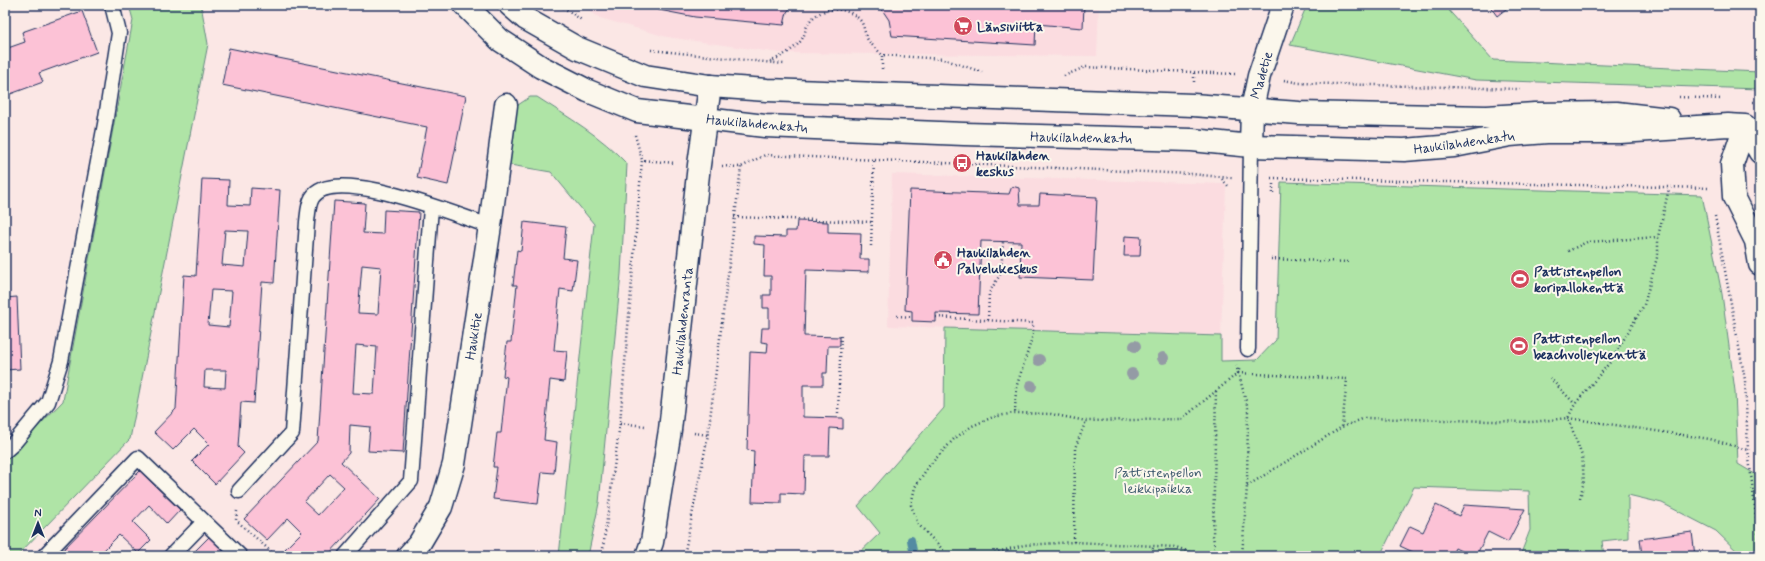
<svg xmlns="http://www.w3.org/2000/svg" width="1765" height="561" font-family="Mynerve,sans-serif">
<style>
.built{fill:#fbdce0}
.green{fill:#afe4a6;stroke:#658a82}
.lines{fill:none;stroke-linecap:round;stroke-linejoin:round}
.stream{stroke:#528ba2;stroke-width:8}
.building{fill:#fcc2d6;stroke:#1b2f5e;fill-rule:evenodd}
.service-casing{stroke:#1b2f5e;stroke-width:17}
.minor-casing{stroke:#1b2f5e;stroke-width:25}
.tertiary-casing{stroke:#1b2f5e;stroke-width:25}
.secondary-casing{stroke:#1b2f5e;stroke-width:25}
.path{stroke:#1b2f5e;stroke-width:2.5;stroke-dasharray:1 3;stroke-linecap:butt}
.service{stroke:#fbf7ec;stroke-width:14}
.minor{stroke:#fbf7ec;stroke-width:22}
.tertiary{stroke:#fbf7ec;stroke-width:22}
.secondary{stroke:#fbf7ec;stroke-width:22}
.tree{fill:#949ba5}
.labels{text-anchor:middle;stroke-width:4;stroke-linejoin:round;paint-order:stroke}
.poi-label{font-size:14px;font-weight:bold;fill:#1b2f5e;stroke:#fbf7ec;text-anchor:start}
.street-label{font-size:14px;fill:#1b2f5e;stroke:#fbf7ec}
.park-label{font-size:14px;fill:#405c70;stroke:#fbf7ec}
</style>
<rect width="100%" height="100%" fill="#fbe7e5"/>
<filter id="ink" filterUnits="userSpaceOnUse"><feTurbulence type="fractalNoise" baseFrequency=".025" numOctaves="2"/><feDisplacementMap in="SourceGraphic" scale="8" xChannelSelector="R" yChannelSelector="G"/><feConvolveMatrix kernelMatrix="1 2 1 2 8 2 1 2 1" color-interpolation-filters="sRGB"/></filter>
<g filter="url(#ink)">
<path class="built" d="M581,5H1099L1097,56L780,53L667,37L600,18Z
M892,174L1226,184L1221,336L888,326Z"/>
<path class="green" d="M129,5H201L208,44L130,439L17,556H5V460L63,401L133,20Z
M1307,5H1444L1493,60L1760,72V89L1476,80L1290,45Z
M530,97H537C568,117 601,136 627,164L621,274L599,503L588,556H559L594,224L551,172L510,165L508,135L518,105Z
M1281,182L1702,195L1722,294L1735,391L1738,464L1760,477V556H1742L1716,531L1662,503L1628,495V538L1602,541L1604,556H1520L1530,530L1529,491L1414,487L1380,556H856L880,533L858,506L944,408L945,328L1221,336V361L1257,360L1276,340Z"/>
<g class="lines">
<path class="stream" d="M911,540L914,556"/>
</g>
<path class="building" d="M644,5H793L787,12L784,25L695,17L654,9Z
M879,5H1084L1083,28L1036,24L1035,45L892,36L889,20Z
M1489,5H1511L1497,16Z
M82,11L97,52L39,73L43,82L5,96V49L25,42L22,32Z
M229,48L466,96L448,185L417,178L427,127L222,85Z
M202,179L229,180L228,205L250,206L251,188L280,190L274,283L262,282L254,403L241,402L238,447L244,453L215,484L192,461L209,444L194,429L173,450L154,432L176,409L184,275L196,276ZM225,230L248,231L245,267L222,265ZM211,290L232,291L229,327L208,325ZM205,370H226L225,388L204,387Z
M1012,186L1019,188L1020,205H1039L1040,194L1097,197L1093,280L1020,277L1021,242L981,241L978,314L936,313V322L912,321V311L905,310L910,190L1009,194Z
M334,201L365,203L363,233L383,234L384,210L419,212L403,453L368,451L370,427L350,425L349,453L341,462L380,499L327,556H292L285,549L302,532L288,518L267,540L244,519L318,441ZM362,265L381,267L378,314L358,313ZM356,345L377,347L374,394L353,393ZM330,474L344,487L318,515L304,502Z
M797,221L828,222V232L861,233L860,259H869V272L806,270L804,336L840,337V346H828L827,373H823V385H803V417L843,418V429L830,428L829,456H805L804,494L781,493V503L752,502L754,451L747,450L750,352L767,353L768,343L761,342L762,328H769V308H763V295H771V276H764L765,245L754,244V236L786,237V231H796Z
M524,222L566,227L563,258L577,260L573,291L560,289L554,350L567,351L564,382L550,380L544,440L557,442L554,473L542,472L538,504L493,499L497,467H493L497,433H501L507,377L503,376L507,342H511L517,285H513L517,250L521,251Z
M1125,236L1141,237L1140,256H1124Z
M17,297L20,369L5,370V298Z
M140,471L180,510L167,524L149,505L133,522L151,540L138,553L119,535L102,552L107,556H57Z
M1436,505L1459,516L1464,505L1525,509L1508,542L1488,532L1476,556H1471L1455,548L1451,556H1411L1413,552L1400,546L1410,526L1423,532Z
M1692,532L1695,556H1642L1640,539Z
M209,537L228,556H190Z"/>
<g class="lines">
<g class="service-casing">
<path id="service" d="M1248,349L1251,146
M5,451L13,444L48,402L61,361L105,124L119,33L112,5
M239,491L292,433L307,222C308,214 308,205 312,198C332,163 460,217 490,226
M44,556L138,458L240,556
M171,556L204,522
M345,556L411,481L431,207"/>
</g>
<g class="minor-casing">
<path id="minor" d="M1251,146L1252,109L1259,76L1283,5
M408,556L419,544L441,507L454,464L490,226L506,105"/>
</g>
<g class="tertiary-casing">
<path id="tertiary" d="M647,556L652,542L670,430L699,165L710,86"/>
</g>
<g class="secondary-casing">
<path id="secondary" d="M465,5L500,40L541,67L588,91L637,111L765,126L964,134L1192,140L1251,146L1404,150L1454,146L1510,135L1547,132H1620L1728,125L1745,126
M510,5L526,19L577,48L645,76L710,86L767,90L1193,105L1299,113L1486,117L1535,114L1616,113L1669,119
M1745,126L1732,164L1734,197L1756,241L1760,264
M1745,126L1760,152"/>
</g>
<path class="path" d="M560,5L583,21
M1242,5L1257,7
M651,50L784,64
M770,62C780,57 796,49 802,39C806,33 805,26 811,20C823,6 847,6 860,20C865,26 864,34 868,40C871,45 878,50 882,55L943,59L982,72
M882,69V55
M1064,76L1085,67L1235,74
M1284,80L1299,83L1520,89
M1194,82V72
M1679,97L1722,99
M1753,102H1760
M635,135L642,160L675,163
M722,166L741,167L765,155L1191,174L1232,178
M1271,178L1710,188
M1222,179L1229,187
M1273,193V178
M1715,216L1745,380L1748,450L1760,549
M734,217L871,222
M871,246L874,159
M1568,251L1587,242L1658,237
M1271,259L1349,262
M897,316L912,317
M936,317L1033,323V335L1016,388L1015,413
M988,320L989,293L1001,273L1003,242
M1236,365L1248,408L1247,486L1242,556
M1238,373L1347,379L1342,427
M1550,378L1575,404
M838,413L841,333
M620,423L645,426
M694,433L708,435
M1247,486L1342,427L1365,418L1532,422L1568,418L1710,439L1748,450
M1580,498L1584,481L1582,456L1568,418L1575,404L1611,361L1644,305L1658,254V237L1669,188
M237,511L236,520L276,556
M1074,542L1075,448L1086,421
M602,556L620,423L642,160
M684,556L708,435L741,167
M949,556L918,524L911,505L915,487L928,467L954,439L972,426L993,417L1015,413L1051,414L1086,421L1182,419L1238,373L1240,367
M983,556L1024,545L1074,542L1176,547L1200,556
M1149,556L1154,546
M1216,556L1213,536L1216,391"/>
<use href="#service" class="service"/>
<use href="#minor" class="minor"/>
<use href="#tertiary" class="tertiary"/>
<use href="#secondary" class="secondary"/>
</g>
<g class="tree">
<circle cx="1135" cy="346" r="6"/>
<circle cx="1163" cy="358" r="6"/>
<circle cx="1039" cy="360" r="6"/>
<circle cx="1132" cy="374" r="6"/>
<circle cx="1031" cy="386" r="6"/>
</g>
</g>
<defs>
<g id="supermarket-disc" transform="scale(1)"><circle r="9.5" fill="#d1495b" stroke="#fbf7ec"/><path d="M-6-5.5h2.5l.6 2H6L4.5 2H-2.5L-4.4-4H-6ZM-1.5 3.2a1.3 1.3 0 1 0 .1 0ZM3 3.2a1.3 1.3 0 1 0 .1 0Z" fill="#fff"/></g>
<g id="bus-disc" transform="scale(1)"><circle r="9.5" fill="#d1495b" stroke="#fbf7ec"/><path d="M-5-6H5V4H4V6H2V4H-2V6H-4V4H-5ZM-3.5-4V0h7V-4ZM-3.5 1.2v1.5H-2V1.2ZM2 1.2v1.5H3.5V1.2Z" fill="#fff"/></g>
<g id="civic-disc" transform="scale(1)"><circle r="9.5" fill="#d1495b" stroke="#fbf7ec"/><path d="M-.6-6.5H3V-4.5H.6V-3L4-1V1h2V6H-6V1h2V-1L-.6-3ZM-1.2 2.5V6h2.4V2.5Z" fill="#fff"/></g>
<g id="stadium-disc" transform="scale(1)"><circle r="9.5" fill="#d1495b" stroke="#fbf7ec"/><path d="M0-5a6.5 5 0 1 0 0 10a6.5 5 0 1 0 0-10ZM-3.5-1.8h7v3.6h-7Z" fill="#fff"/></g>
</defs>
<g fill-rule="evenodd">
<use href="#supermarket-disc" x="963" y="26"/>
<use href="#bus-disc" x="962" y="163"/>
<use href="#civic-disc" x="943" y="260"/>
<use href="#stadium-disc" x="1520" y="279"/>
<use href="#stadium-disc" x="1519" y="346"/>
</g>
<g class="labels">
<g class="poi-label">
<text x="977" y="31">Länsiviitta</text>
<text x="976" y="160">Haukilahden<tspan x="976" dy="16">keskus</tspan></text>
<text x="957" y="257">Haukilahden<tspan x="957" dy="16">Palvelukeskus</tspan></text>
<text x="1534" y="276">Pattistenpellon<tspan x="1534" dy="16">koripallokenttä</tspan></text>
<text x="1533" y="343">Pattistenpellon<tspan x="1533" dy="16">beachvolleykenttä</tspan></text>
</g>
<g class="street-label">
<text transform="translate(1261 75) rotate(-74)" y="5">Madetie</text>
<text transform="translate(757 123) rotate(5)" y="5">Haukilahdenkatu</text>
<text transform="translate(1081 137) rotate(1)" y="5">Haukilahdenkatu</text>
<text transform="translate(1464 142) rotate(-8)" y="5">Haukilahdenkatu</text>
<text transform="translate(682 321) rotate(-84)" y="5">Haukilahdenranta</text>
<text transform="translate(473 336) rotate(-81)" y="5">Haukitie</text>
</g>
<g class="park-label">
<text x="1158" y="477">Pattistenpellon<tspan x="1158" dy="16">leikkipaikka</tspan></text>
</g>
</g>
<rect width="1765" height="561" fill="none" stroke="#fbf7ec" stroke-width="20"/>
<rect x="10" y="10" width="1745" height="541" fill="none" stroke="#1b2f5e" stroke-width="1.5" filter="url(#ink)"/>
<g transform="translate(38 523)" stroke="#fbf7ec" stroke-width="3" paint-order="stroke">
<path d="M0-3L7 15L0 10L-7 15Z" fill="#1b2f5e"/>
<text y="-6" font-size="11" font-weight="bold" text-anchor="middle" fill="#1b2f5e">N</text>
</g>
</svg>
